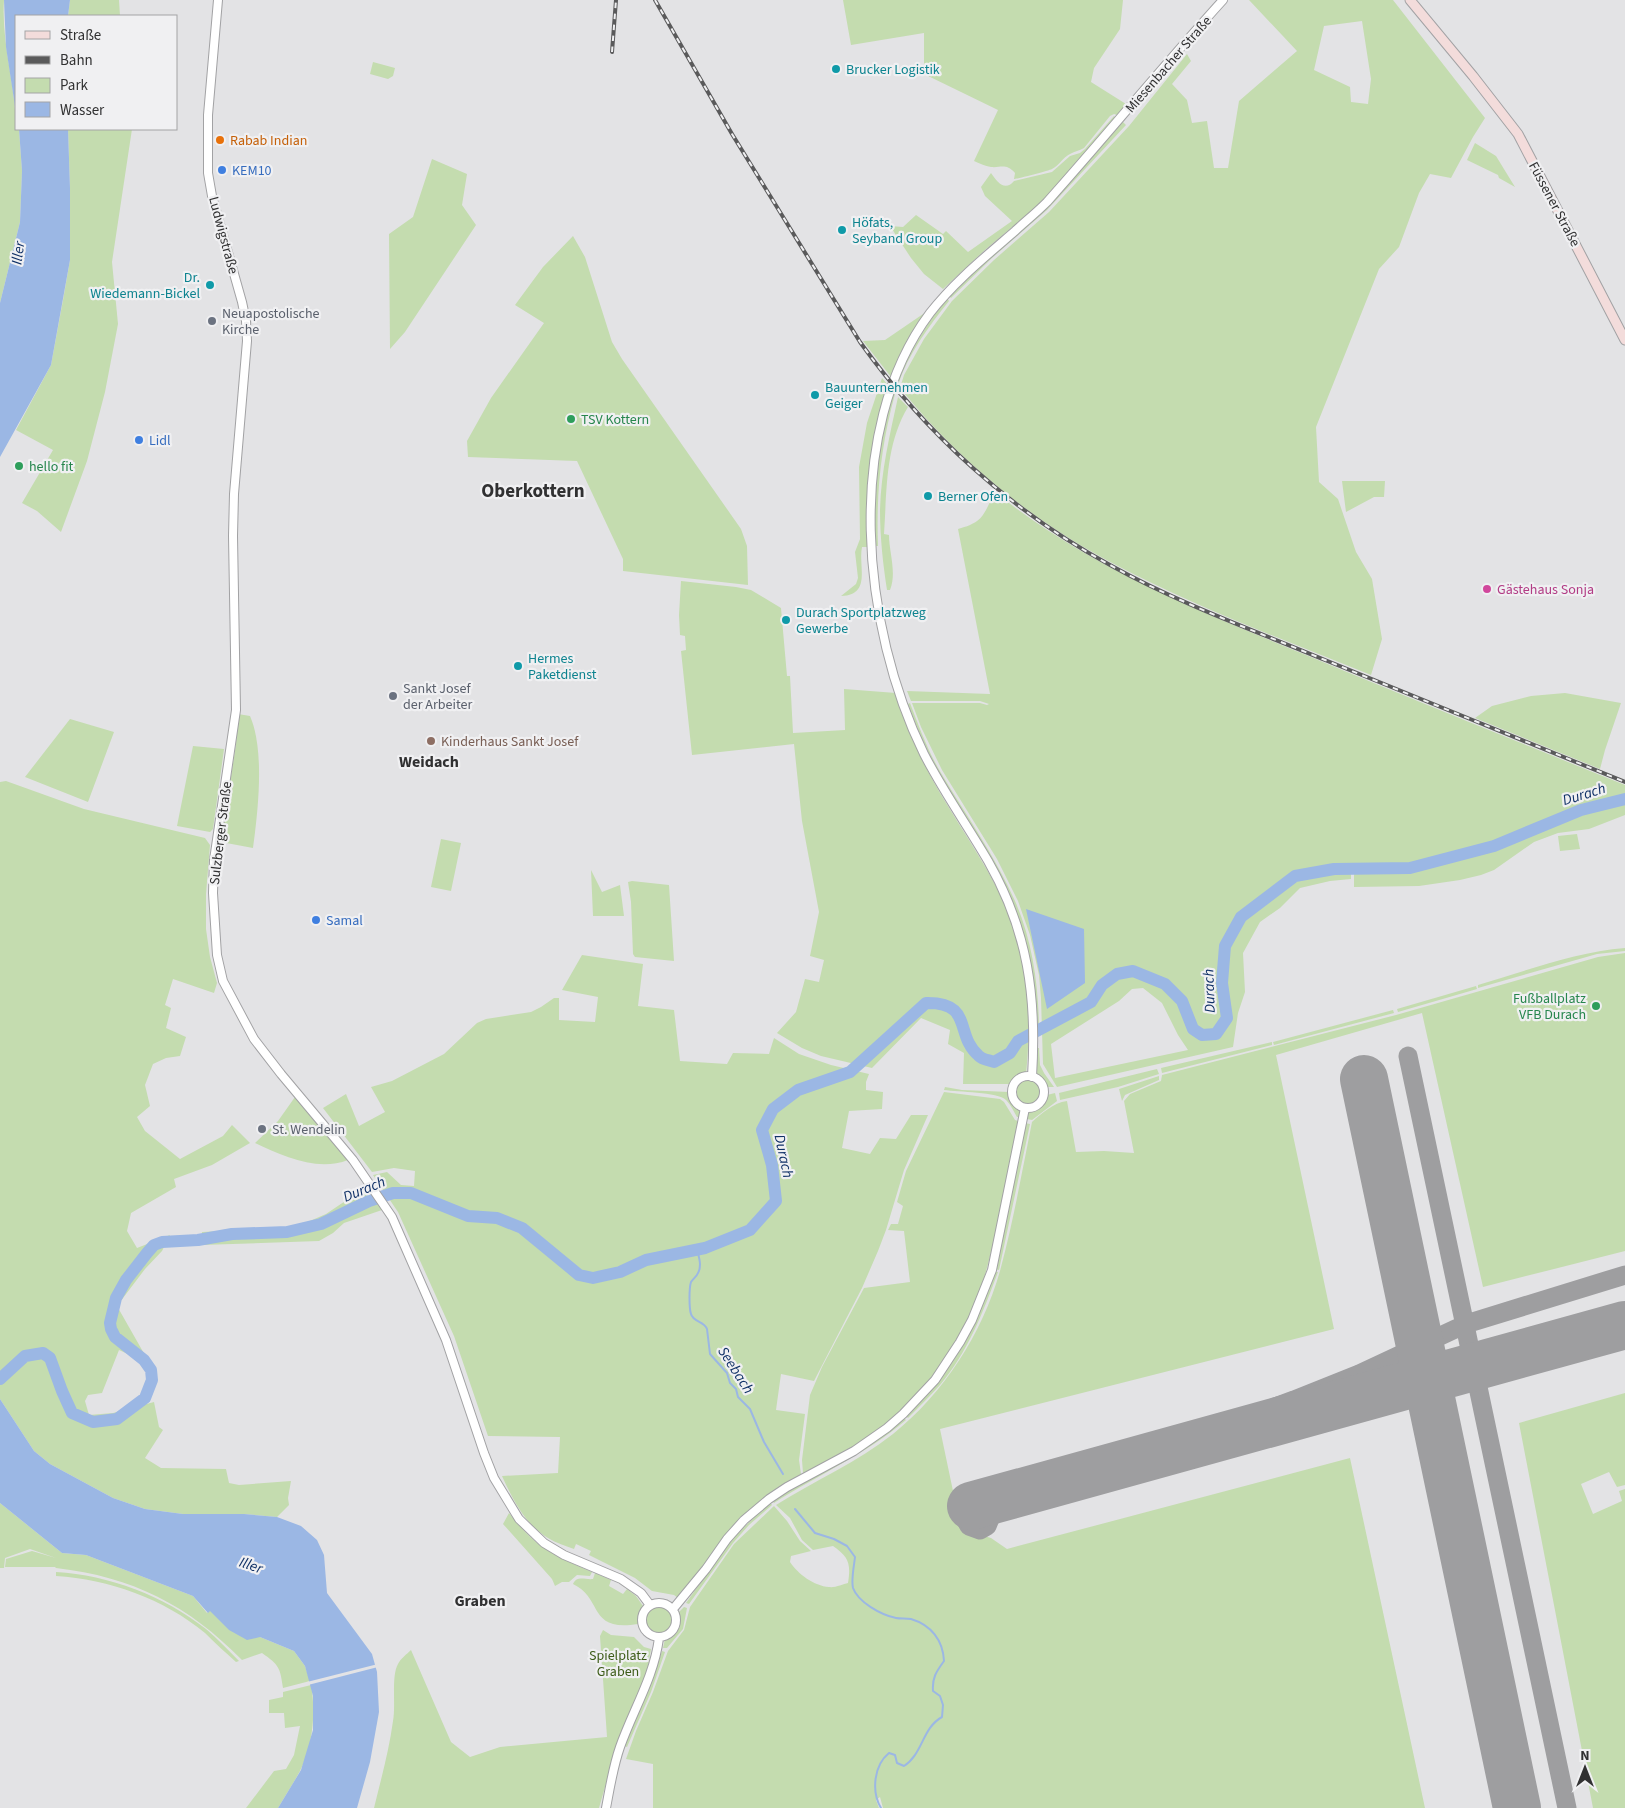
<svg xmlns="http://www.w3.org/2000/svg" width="1625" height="1808" font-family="'Source Sans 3',sans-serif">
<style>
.green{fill:#c4dcaf;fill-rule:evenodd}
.water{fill:#9bb7e4}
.pier{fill:#e3e3e5}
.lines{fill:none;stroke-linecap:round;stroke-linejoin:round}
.stream{stroke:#9bb7e4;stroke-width:2}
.river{stroke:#9bb7e4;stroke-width:12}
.taxiway{stroke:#9e9ea0;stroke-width:19}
.runway{stroke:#9e9ea0;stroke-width:48}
.tertiary-casing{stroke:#a2a2a4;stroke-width:10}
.secondary-casing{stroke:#a2a2a4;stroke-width:11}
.tertiary{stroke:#fff;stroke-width:8}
.secondary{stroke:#f3dcdb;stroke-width:9}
.rail-casing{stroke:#5a5a5b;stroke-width:4}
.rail{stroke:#f0f0f2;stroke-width:2;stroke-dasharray:5.5;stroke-linecap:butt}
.culture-dot{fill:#0f9aa8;stroke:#f0f0f2;stroke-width:2}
.food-dot{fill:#e8710a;stroke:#f0f0f2;stroke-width:2}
.shop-dot{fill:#3f7fe0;stroke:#f0f0f2;stroke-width:2}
.worship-dot{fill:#6b7280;stroke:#f0f0f2;stroke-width:2}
.leisure-dot{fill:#2e9e5b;stroke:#f0f0f2;stroke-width:2}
.hotel-dot{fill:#d1479c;stroke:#f0f0f2;stroke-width:2}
.education-dot{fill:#8d6e63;stroke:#f0f0f2;stroke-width:2}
.labels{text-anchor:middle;stroke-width:4.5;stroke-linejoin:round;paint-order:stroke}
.street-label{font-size:14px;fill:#313132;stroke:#f0f0f2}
.culture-label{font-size:14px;fill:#0d838f;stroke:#f0f0f2;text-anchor:start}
.food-label{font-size:14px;fill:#c56008;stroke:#f0f0f2;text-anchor:start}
.shop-label{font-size:14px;fill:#366cbe;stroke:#f0f0f2;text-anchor:start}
.worship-label{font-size:14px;fill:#5b616d;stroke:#f0f0f2;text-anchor:start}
.leisure-label{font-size:14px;fill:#27864d;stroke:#f0f0f2;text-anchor:start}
.hotel-label{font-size:14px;fill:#b23c85;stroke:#f0f0f2;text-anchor:start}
.education-label{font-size:14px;fill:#785e54;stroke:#f0f0f2;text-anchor:start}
.park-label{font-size:14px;fill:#3c5b17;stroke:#f0f0f2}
.water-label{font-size:15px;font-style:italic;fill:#103167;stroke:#f0f0f2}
.quarter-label{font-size:16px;font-weight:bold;fill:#313132;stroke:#f0f0f2}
.district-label{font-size:19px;font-weight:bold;fill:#313132;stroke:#f0f0f2}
</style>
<rect width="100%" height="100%" fill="#e3e3e5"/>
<path class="green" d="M0,0H4C1,43 16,86 16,129H19L22,171L20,222L0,303Z
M70,0H119L120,16H68Z
M843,0H1123L1120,29L1094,68L1091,82L1126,104L1117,115L1114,114L1110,116L1084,148C1079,151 1075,151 1070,154C1063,157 1059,166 1052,169C1048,171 1017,179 1014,179L1015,173C1006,163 1001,168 991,167C985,166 979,163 974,161L998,110L924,74V33L851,45Z
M1249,0H1393L1485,118L1473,137L1451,178L1430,174L1419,193L1399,247L1379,269L1316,427L1319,482L1338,499L1356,552L1372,579L1382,639L1371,675C1285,640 1197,608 1114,564C1032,521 958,460 900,388L904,375L924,339L952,301L994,260L1049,212L1129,126L1187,54L1191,61L1172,84L1187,100L1192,123L1207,121L1214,168H1228L1239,101L1297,51ZM1362,21L1371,79L1368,104L1351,102L1350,87L1314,70L1324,26Z
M373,62L395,68L393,76L388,79L370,74Z
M1114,116L1116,118L1041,203L986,249L943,289L924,274L911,258L890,226L903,227L916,215L943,234L946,231L968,252L1012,221L985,196L981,187L991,173C997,182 1005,192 1014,181L1052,172L1070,156L1080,153L1085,149Z
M1123,122L1126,125L1047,210L992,258L951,298L949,296L960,284L1045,208Z
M68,129H132L112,262L118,324L105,392L87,461L61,532L37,511L22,503L53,450L16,430L51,365L63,300L70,260V188Z
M1475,143L1496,156L1515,187L1499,178L1498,175L1467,160Z
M432,159L467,174L462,205L476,225L405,332L390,349L389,234L413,217Z
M573,236L585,257L612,342L622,359L741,529L747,546L748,585L623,571V559L577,461L468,457L467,441L491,398L544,323L515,305L543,267Z
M947,298L949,301C929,326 908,354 898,385L896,383C910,351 925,326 947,298Z
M926,312L901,354L891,377L863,341L885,340Z
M882,378L889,386C868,436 867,493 867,547H862C858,566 872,595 841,596L856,584L858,578L855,552L860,539L859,467L867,423Z
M893,391L895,394C881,445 876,492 878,546H875C874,516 874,486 878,456C881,434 887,413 893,391Z
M898,397L908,407C885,445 887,491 884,534L889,535C889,552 897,573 890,590H887C883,564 880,537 880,510C881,471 890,434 898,397Z
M1342,481H1385L1384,497H1374L1346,512Z
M995,492C1088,567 1197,610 1306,655C1412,699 1518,742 1625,785V815L1589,829L1558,833L1534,842L1494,870L1481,875L1460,880L1419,886L1354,887V863H1351V879L1330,881L1300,888L1280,908L1260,922L1243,953L1245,992L1238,1013L1233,1047L1057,1087L1043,1064L1041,998L1039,975L1030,935L1018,901L997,859L942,770L921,727L912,703H980L987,705L989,704L980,701H911L907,691L990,694L958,529C984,522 983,515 995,492ZM1143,988L1162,1003L1178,1035L1188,1050L1055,1078L1051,1044L1119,1001L1132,989Z
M681,581L736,587L751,590L781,608L787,676H790L793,733L845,730L844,689L896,693C905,721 916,750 931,777C954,819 983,858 1004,902C1028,954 1032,1017 1026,1074C1019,1074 1015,1078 1011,1084H963L964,1053L948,1044L950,1030L921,1018L872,1068L821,1056L802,1048L777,1033L796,1012L805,979L819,982L824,960L810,956L819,912L802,821L794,744L692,755L681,651L686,650L685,636L680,635L679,615Z
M1565,693L1621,703L1605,750L1600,769L1475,718L1492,706L1531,696Z
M910,703C919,727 928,751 941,773C966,815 995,856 1015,901C1032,940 1038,982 1039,1024H1038C1034,980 1028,942 1012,902C1003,881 989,862 978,843C952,797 926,754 908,704Z
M238,714L250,716C265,750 258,811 253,848L221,842L236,744Z
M70,719L114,732L88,802L25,777Z
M193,746L224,749L213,829L210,832L177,826Z
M6,781L84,809L205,838L210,845L206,894V929L210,957L217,983L214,993L173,979L165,1005L171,1008L166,1028L186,1037L180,1056L166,1058L153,1064L145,1085L150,1106L137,1117L145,1131L180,1159L223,1136L232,1125L250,1143L212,1165L174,1179L176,1187L131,1213L127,1231L137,1248L170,1235L162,1251L145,1269L117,1306L150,1364L119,1350L102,1393L88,1395L85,1401L89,1415L113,1413L154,1402L159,1427L163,1430L145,1458L161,1468L226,1469L229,1483L239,1485L291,1481L288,1498L289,1505L277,1517L244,1514H183L145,1509L113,1498L50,1464L34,1451L0,1399V782Z
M1577,834L1580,849L1560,851L1558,836Z
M441,839L461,843L451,891L431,887Z
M591,870L602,892L620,885L624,916H593Z
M632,881L669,885L674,961L635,957L633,954L631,902L628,882Z
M1625,948V951L1597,954L1478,988V985C1526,971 1575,952 1625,948Z
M1625,953V1251L1483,1287L1422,1013L1276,1055L1334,1329L940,1429L961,1529L991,1538L1007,1549L1350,1458L1425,1808H883L880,1797L876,1800L879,1808H653V1764L626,1759L636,1731L653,1692L668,1651L684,1630L690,1607L734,1544L774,1506L787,1521L800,1541L811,1551L791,1556L790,1562C798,1574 814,1586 829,1587C835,1588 843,1584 848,1583C851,1564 849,1557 833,1546L813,1550L802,1540L790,1518L776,1505C814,1481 858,1462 893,1434C944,1393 982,1334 1000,1271C1013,1223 1022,1172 1032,1122C1042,1113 1053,1103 1067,1101L1076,1152L1104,1151L1134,1153L1124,1101L1130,1094L1161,1081L1162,1075L1396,1015L1598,957Z
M582,955L643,964L638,1006L674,1010L680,1061L727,1064L733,1053L769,1054L774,1038L799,1054L831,1065L869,1074L866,1082V1090L883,1092L882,1109L849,1111L842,1148L870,1154L880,1138L896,1139L911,1115H928L904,1170L886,1230L878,1251L862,1288L814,1381L781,1374L776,1410L805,1414L799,1460L801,1474L767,1497L741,1518L678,1598L674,1595L652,1591L635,1578L589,1555L591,1551L576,1544L574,1549C566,1546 556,1543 548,1538C525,1524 513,1500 502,1476L558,1473L560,1437L488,1436L454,1336L398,1212L373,1175L387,1172L401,1185L414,1186L415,1171L394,1168L372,1172L323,1108L346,1094L359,1126L385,1112L371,1087L392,1081L444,1054L477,1023L486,1019L531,1012L541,1007L554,998H559V1020L595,1022L598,997L562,990Z
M1476,986L1477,989L1398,1012L1397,1009Z
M1393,1010L1394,1013L1274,1045L1273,1042Z
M1272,1042V1045L1162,1073L1161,1068Z
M1038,1048H1039L1040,1065L1044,1073L1054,1087H1047L1042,1077L1036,1074Z
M1157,1069L1159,1074L1118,1087L1060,1100L1059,1093Z
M1159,1076V1080L1125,1095L1122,1101L1119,1089Z
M1015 1092a13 13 0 1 1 26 0a13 13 0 1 1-26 0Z
M945,1087L962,1090L1009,1092L1012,1101L1020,1109L1019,1117H1017C1014,1112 1011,1105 1006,1100C998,1092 958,1092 944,1090Z
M944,1092L1000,1099L1004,1102L1015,1120L1018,1121C1011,1157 1004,1193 996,1229C990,1259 982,1290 969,1319C952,1358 918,1400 885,1426C860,1445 832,1459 803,1473L802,1460L810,1395L822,1367L864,1288L910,1282L904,1231L888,1230L891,1224H898L903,1206L897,1202L906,1171Z
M1055,1093L1057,1101L1032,1120L1027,1119L1029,1111C1039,1110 1044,1105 1047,1095Z
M295,1097L348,1160C317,1172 283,1156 255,1143L278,1121Z
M1025,1123L1030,1124L999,1270L995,1269Z
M366,1187L382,1210L344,1223L333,1233L319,1241L201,1245L202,1232L296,1227L326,1214Z
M994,1272H998C983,1312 968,1352 940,1385C930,1396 919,1407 908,1418L906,1416C946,1375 977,1326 994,1272Z
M1625,1393V1485L1617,1487L1609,1472L1581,1484L1593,1514L1622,1501L1619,1491L1625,1489V1808H1593L1519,1423Z
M903,1417L906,1420C866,1454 818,1475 774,1503L772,1500Z
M770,1502L772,1505L749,1525L733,1543L689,1604L686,1603L730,1541Z
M0,1503L62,1553L86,1555L193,1596L207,1613L210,1610L260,1637L294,1651L305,1666L310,1681L283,1688C280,1667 279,1665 262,1653L242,1660C188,1605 133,1577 56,1568L55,1567H5L6,1559L32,1551L56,1558L30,1549L5,1558L4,1568H0Z
M509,1513C536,1548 553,1555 592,1572L590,1576L577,1575L569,1582H562L555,1586L552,1579L503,1524Z
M56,1572C109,1575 164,1596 206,1629C218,1639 228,1650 239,1661L236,1662C226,1653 215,1643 205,1633C164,1599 109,1579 56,1576Z
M595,1573L611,1580L609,1586L623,1594L627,1589L636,1596L643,1606L640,1611L638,1624C587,1632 604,1599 573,1584C577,1575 585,1580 593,1579Z
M684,1607L687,1608L683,1629L667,1648H663L665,1639L670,1637L680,1627L679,1612Z
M646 1620a13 13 0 1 1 26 0a13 13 0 1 1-26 0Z
M603,1630L611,1635L634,1637L644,1647L651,1649L646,1678L619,1738L599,1808H374C381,1779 389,1751 393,1721C396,1706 391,1676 398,1664C400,1659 407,1654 411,1650L451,1742L470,1757L500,1747L607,1737L600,1636Z
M662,1651L665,1652L651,1692L627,1747L624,1746L652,1681Z
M311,1685C316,1711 313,1747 300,1771C293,1784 285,1796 278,1808H246L274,1771L286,1769L294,1755L300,1726L285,1728L284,1713H269V1700L283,1697V1692Z"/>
<path class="water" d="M4,0H70L68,16H16V113L6,47Z
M19,129H68L70,188V260L51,365L0,457V303L20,222L22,171Z
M1026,909L1084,929L1085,983L1047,1009Z
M0,1399L34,1451L50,1464L113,1498L145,1509L183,1514H244L277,1517L301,1526L317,1540L324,1555L327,1593L372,1654L377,1672L379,1712L370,1762L357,1808H278L301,1770L313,1730V1696L305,1666L294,1651L260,1637L247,1640L229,1630L210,1611L208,1613L193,1596L86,1555L62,1553L0,1503Z"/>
<path class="pier" d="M378,1664V1667L308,1685L307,1682Z"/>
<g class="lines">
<path class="stream" d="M697,1250C699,1257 702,1266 698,1273C697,1276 693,1279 691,1282C689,1288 689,1308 691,1314C693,1322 704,1321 707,1329L710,1354L727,1373L730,1383L736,1389L738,1397L750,1409L764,1442L783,1474
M795,1509L815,1533L834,1539L847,1546L855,1557C854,1566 851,1580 853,1588C858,1602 881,1615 896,1618C901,1619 906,1618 911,1619C931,1625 943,1640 944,1661C936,1672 932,1678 933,1691L940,1696L943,1705L942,1717C922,1728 923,1754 904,1766L897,1763L895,1755L889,1753C874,1765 871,1791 881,1808"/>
<path class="river" d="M0,1379L25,1356L43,1353L50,1358L62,1391L72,1413L93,1422L117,1419L145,1398L152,1380L151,1370L144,1360L115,1337L111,1329L110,1323L116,1298L126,1280L147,1253L154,1245L162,1242L198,1240L232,1234L287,1232L321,1224L369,1201L393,1193H411L468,1216L497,1218L522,1228L579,1275L593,1278L620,1272L646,1260L705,1248L750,1230L776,1201L772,1165L762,1130L773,1109L798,1090L850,1072L926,1003C974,1002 954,1035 979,1056C983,1060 989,1060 994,1062L1010,1053L1018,1041L1091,1002L1102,985L1117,974L1133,971L1165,984L1182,1001L1193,1029L1202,1035L1216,1034L1227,1018L1222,983L1225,946L1241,917L1295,876L1334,869L1410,868L1494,846L1581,810L1625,799"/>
<path class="taxiway" d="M1408,1056L1567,1808
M1004,1497L992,1514L987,1526L980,1530L969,1526L963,1515L964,1508L976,1500L1229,1424L1294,1400L1359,1374L1466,1324L1625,1275"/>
<path class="runway" d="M1364,1079L1517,1808
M971,1506L1625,1325"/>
<g class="tertiary-casing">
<path id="tertiary" d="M218,0L208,115V173L212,196L242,302L246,321L247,341L234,494L233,536L236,710L214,860L213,893L217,955L223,981L254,1039L281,1074L353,1160L392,1217L446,1340L484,1453L494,1478L519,1519L544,1543L564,1555L621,1579L641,1593L650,1605
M1012 1092a16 16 0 1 1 32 0a16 16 0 1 1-32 0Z
M1032,1077C1037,997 1028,931 988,861C967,825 943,791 924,754C862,628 842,431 930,313C954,282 985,257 1015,231C1026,221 1037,212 1047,202C1107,135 1163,66 1223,0
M642 1620a17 17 0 1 1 34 0a17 17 0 1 1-34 0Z
M673,1609L706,1569L727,1539L744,1520L769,1499L787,1487L854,1451L887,1428L903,1414L935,1380L960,1342L972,1320L992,1270L1025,1108
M606,1808C610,1787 613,1767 620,1747C633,1710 654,1677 659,1638"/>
</g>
<g class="secondary-casing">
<path id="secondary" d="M1410,0L1473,76L1518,134L1625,340"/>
</g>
<use href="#tertiary" class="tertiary"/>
<use href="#secondary" class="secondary"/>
<g class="rail-casing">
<path id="rail" d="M655,0L732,134L860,342C926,434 1011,511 1110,565C1178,603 1253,630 1325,660C1425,701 1525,741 1625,782
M612,52L616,0"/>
</g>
<use href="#rail" class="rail"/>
</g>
<g class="culture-dot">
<circle cx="836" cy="69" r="5"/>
<circle cx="842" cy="230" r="5"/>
<circle cx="210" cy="285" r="5"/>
<circle cx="815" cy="395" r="5"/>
<circle cx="928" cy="496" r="5"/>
<circle cx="786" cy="620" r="5"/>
<circle cx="518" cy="666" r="5"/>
</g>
<circle class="food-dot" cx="220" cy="140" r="5"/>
<g class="shop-dot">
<circle cx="222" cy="170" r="5"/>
<circle cx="139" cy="440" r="5"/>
<circle cx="316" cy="920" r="5"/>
</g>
<g class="worship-dot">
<circle cx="212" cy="321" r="5"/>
<circle cx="393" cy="696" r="5"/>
<circle cx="262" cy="1129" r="5"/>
</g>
<g class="leisure-dot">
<circle cx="571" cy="419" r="5"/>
<circle cx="19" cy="466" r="5"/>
<circle cx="1596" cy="1006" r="5"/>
</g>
<circle class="hotel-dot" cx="1487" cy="589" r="5"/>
<circle class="education-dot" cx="431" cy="741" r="5"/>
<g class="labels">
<g class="street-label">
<text transform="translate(1168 64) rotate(-49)" y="5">Miesenbacher Straße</text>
<text transform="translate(1555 204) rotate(62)" y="5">Füssener Straße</text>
<text transform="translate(224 235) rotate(75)" y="5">Ludwigstraße</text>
<text transform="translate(220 833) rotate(-83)" y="5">Sulzberger Straße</text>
</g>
<g class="culture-label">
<text x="846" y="74">Brucker Logistik</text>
<text x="852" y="227">Höfats,<tspan x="852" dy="16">Seyband Group</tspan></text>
<text x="200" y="282" text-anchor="end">Dr.<tspan x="200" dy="16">Wiedemann-Bickel</tspan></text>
<text x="825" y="392">Bauunternehmen<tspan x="825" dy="16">Geiger</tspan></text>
<text x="938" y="501">Berner Ofen</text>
<text x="796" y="617">Durach Sportplatzweg<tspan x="796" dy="16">Gewerbe</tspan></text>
<text x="528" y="663">Hermes<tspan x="528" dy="16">Paketdienst</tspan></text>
</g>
<g class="food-label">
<text x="230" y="145">Rabab Indian</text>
</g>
<g class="shop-label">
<text x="232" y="175">KEM10</text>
<text x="149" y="445">Lidl</text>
<text x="326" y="925">Samal</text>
</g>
<g class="worship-label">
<text x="222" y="318">Neuapostolische<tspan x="222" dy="16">Kirche</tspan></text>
<text x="403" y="693">Sankt Josef<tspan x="403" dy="16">der Arbeiter</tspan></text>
<text x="272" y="1134">St. Wendelin</text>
</g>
<g class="leisure-label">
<text x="581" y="424">TSV Kottern</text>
<text x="29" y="471">hello fit</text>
<text x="1586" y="1003" text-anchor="end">Fußballplatz<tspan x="1586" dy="16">VFB Durach</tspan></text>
</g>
<g class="hotel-label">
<text x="1497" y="594">Gästehaus Sonja</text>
</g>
<g class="education-label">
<text x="441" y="746">Kinderhaus Sankt Josef</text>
</g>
<g class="park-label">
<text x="618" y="1660">Spielplatz<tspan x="618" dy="16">Graben</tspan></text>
</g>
<g class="water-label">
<text transform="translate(18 253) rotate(-82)" y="5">Iller</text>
<text transform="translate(1584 794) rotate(-17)" y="5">Durach</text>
<text transform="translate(1209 991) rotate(-92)" y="5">Durach</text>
<text transform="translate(784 1156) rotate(78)" y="5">Durach</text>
<text transform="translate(364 1189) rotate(-22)" y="5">Durach</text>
<text transform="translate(736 1370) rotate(57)" y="5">Seebach</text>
<text transform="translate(251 1565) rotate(19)" y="5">Iller</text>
</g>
<g class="quarter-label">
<text x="429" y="767">Weidach</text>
<text x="480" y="1606">Graben</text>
</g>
<g class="district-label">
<text x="533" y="497">Oberkottern</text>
</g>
</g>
<rect x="15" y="15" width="162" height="115" fill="#f0f0f2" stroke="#a4a4a5"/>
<rect x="25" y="31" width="25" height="8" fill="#f3dcdb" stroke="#a4a4a5"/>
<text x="60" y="40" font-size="15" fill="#313132">Straße</text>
<rect x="25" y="56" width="25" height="8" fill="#5a5a5b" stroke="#a4a4a5"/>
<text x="60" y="65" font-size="15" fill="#313132">Bahn</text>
<rect x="25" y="78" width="25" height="15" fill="#c4dcaf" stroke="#a4a4a5"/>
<text x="60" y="90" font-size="15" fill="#313132">Park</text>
<rect x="25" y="102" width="25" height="15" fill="#9bb7e4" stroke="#a4a4a5"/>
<text x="60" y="115" font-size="15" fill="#313132">Wasser</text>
<g transform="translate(1585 1768)" stroke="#f0f0f2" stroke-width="4" paint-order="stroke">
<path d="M0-4L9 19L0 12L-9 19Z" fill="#313132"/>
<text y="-8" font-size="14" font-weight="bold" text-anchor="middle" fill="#313132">N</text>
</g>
</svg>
